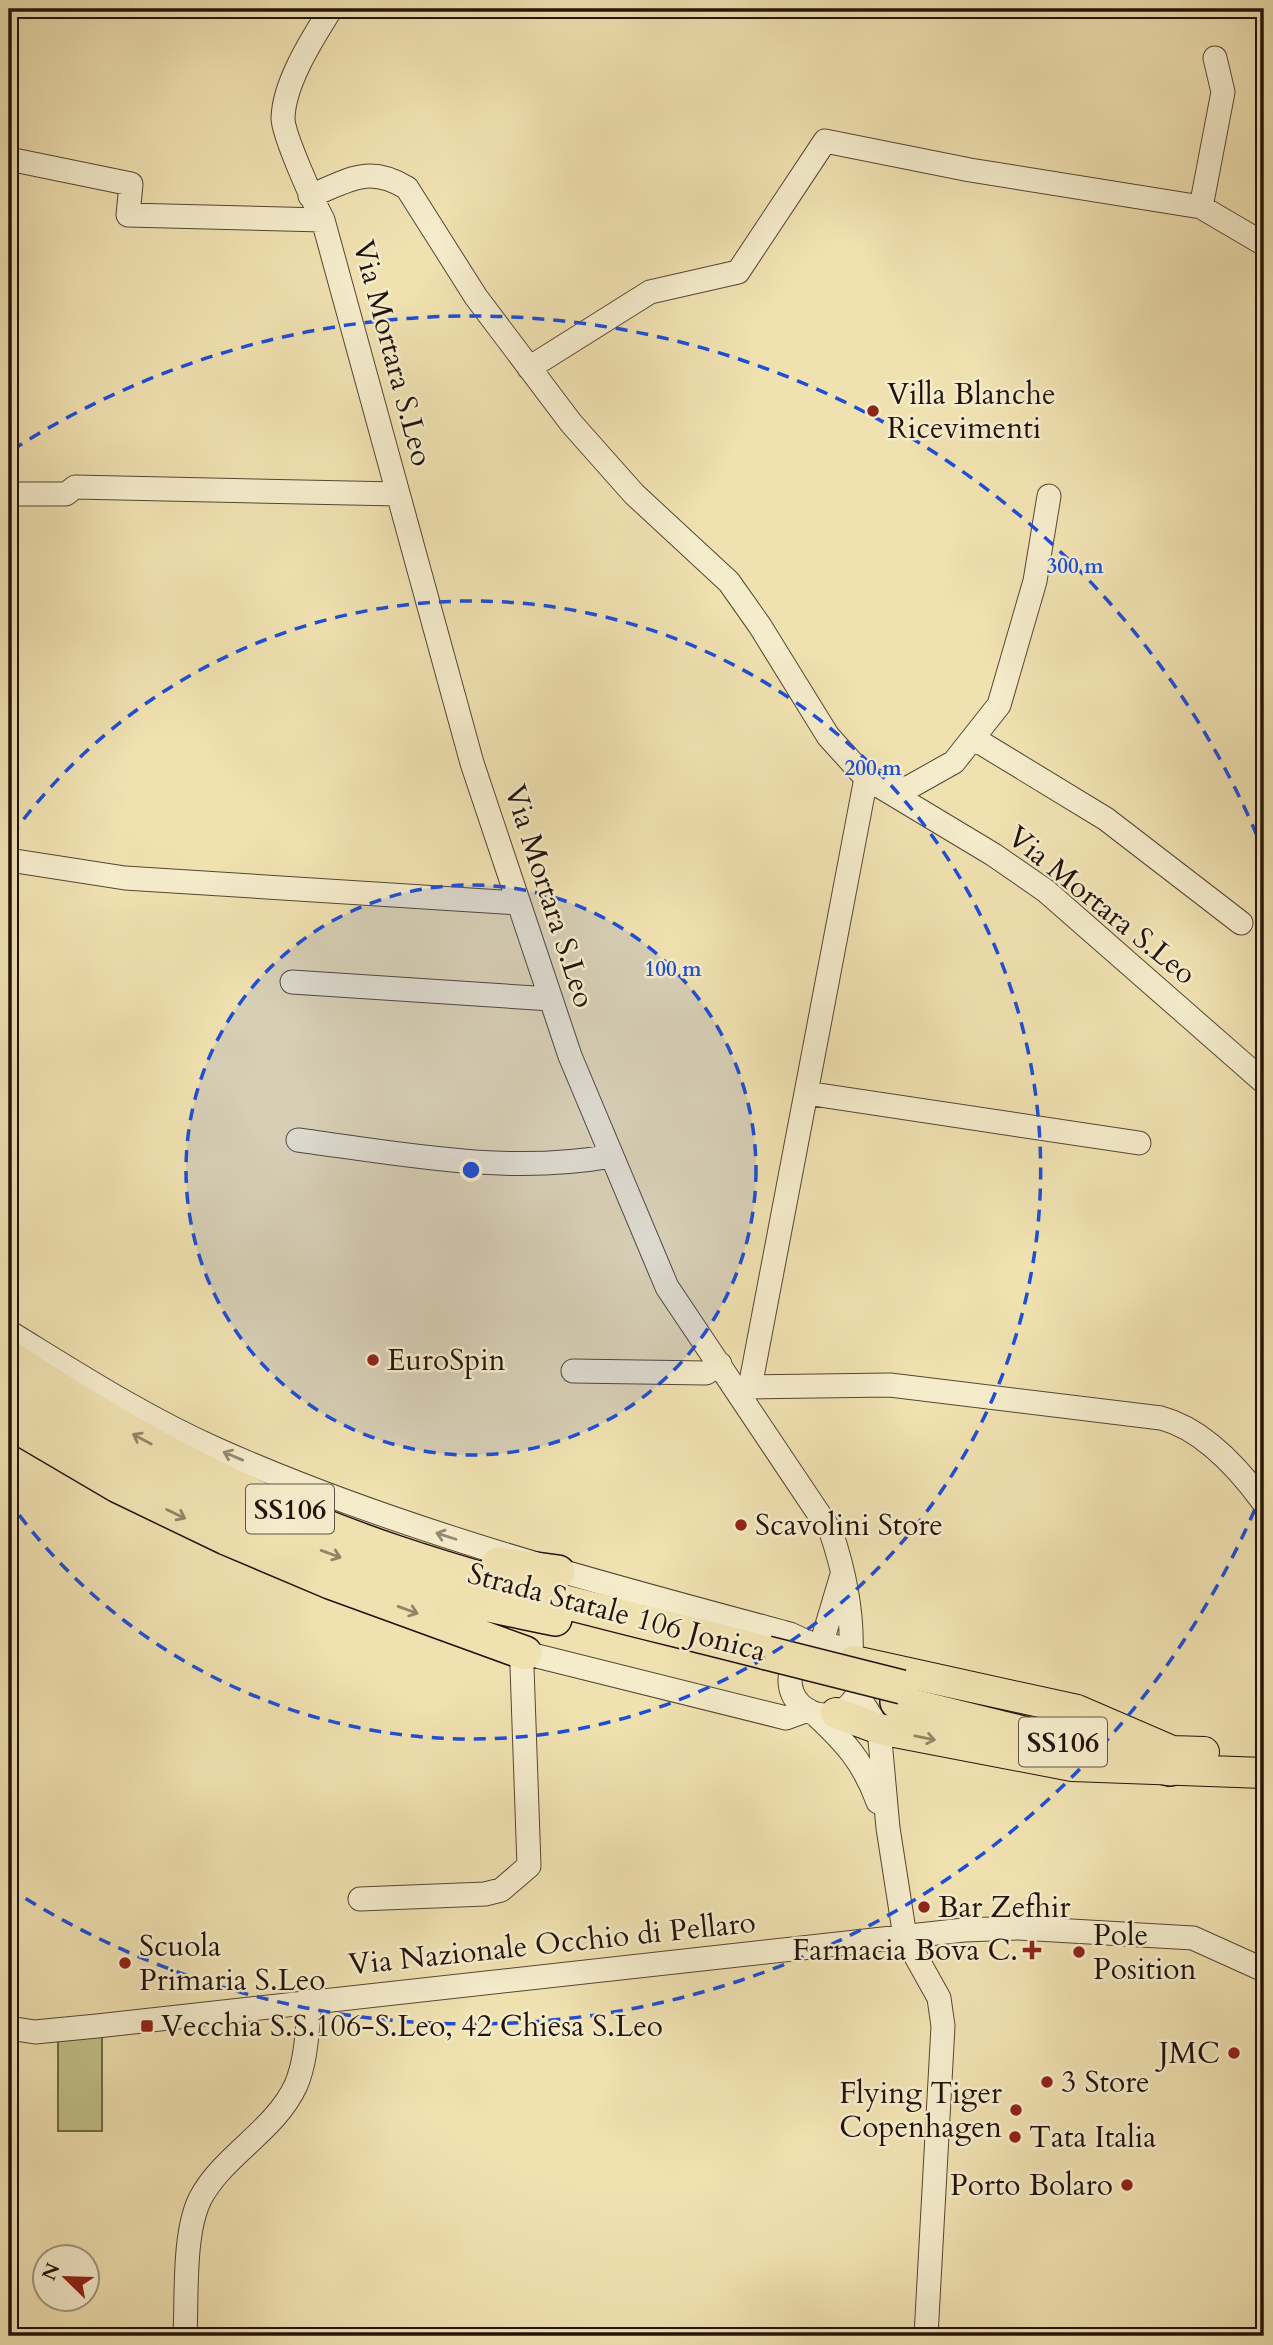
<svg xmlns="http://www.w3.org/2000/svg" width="1273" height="2345" font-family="Cardo,serif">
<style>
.green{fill:#c1c187;stroke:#726a48;stroke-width:2}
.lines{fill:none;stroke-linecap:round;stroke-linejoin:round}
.minor-casing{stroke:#564633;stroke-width:25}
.major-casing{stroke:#231309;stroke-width:32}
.highway-casing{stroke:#231309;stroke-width:36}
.minor{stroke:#f5eccc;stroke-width:23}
.major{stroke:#f0e1b1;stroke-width:30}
.highway{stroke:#f0e1b1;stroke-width:33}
.highway-bridge-casing{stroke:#231309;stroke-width:36;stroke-linecap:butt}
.highway-bridge{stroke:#f0e1b1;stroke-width:33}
.oneway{stroke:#948465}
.oneway2{stroke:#968a74}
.ring{fill:none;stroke:#1d4ed8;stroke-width:3.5;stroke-dasharray:12 9}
.poi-dot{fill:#8f2418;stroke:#f5eccc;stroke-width:2.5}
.labels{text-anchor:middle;stroke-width:5;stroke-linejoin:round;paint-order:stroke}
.shield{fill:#f5eccc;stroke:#625444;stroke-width:2}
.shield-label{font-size:28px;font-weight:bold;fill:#231309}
.street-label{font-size:30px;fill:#231309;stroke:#f5eccc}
.poi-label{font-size:30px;fill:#231309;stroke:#f5eccc;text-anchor:start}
.centre{fill:#1d4ed8;stroke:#f5eccc;stroke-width:3.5}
.ring-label{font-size:21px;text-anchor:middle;font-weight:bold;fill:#1d4ed8;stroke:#f5eccc;stroke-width:5;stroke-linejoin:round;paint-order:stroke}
</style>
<rect width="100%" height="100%" fill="#f0e1b1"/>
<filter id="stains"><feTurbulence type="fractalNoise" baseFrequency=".00286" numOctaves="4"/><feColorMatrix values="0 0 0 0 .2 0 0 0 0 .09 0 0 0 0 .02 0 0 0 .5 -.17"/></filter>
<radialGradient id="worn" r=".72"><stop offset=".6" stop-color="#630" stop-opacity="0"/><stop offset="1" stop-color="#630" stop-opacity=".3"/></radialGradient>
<path class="green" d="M58,2036H102V2131H58Z"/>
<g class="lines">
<g class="minor-casing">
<path id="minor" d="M331,9C313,38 284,82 283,118C283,135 314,203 323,220L472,763L570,1056L667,1287L831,1532C845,1573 853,1613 851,1656
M9,159L131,184L128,215L323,220
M310,196C348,181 368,164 407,188L476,297L571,423L634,494L729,582L760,626L828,736L866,778L994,855L1046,891L1264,1082
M1201,207L1223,92L1215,58
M529,368L650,292L738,272L825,141L970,170L1201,207L1264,244
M9,494H66L75,487L398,494
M973,738L1106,819L1241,923
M9,860L125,878L519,903
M292,982L551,999
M806,1093L1139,1143
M298,1140C402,1154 507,1175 612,1156
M9,1332C76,1373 144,1417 216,1449C400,1531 596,1582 790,1634L816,1646
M573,1371L706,1373L720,1364
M750,1387L890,1385L1161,1418C1203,1429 1239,1469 1264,1503
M740,1394L750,1387L866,778L906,789L954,762L999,705L1035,581L1049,496
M821,1645L841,1578
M790 1680a35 35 0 1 1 70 0a35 35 0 1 1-70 0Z
M857,1694L879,1729L888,1828L905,1937L939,1998L943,2026L926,2336
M814,1713C845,1742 863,1761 878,1802
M360,1899L485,1894L501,1890L529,1866L522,1667L525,1653L786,1718L808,1710
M9,2028L35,2032L97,2026L964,1930L1019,1928L1193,1938L1264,1970
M185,2336C187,2297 183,2234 200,2199C223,2155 275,2131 296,2085C307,2059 307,2028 310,2001"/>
</g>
<g class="major-casing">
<path id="major" d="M854,1661L1077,1710L1172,1751L1204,1752
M836,1713L879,1729L1072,1766L1264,1773"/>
</g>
<g class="highway-casing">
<path id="highway" d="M9,1357C128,1437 259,1506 395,1552C516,1593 643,1621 767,1653
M9,1390C139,1474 282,1545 431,1590C471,1603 514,1610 555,1619
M9,1422L118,1486L226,1538L330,1582L525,1653
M498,1564L558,1572
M897,1702L1170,1769"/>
</g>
<use href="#minor" class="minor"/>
<use href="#major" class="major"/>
<use href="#highway" class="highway"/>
<g class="highway-bridge-casing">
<path id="highway-bridge" d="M767,1653L902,1687"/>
</g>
<use href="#highway-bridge" class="highway-bridge"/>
</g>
<defs><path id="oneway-shaft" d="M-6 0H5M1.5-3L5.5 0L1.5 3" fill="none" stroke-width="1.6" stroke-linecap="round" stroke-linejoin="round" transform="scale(1.75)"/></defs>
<g class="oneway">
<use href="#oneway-shaft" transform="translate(142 1439) rotate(-152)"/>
<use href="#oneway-shaft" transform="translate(176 1514) rotate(26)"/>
<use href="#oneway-shaft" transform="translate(331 1554) rotate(20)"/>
<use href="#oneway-shaft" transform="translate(408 1610) rotate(20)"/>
<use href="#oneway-shaft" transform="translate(925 1738) rotate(11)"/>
</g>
<g class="oneway2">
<use href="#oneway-shaft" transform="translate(233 1456) rotate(-157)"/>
<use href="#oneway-shaft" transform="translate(446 1536) rotate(-162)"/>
</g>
<circle cx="471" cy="1170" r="285" fill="#1d4ed8" fill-opacity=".12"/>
<g class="ring">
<circle cx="471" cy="1170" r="285"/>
<path d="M11 836A569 569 0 1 1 11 1504"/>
<path d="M1263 1490A854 854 0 0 1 12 1890M12 450A854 854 0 0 1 1263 850"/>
</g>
<g class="poi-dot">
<circle cx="873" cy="411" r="7"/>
<circle cx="373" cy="1360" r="7"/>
<circle cx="741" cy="1525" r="7"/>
<circle cx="924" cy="1907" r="7"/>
<path d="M1028.5 1939.5h7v7h7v7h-7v7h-7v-7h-7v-7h7z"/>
<circle cx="1079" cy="1952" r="7"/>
<circle cx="125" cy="1963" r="7"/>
<rect x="140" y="2019" width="14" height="14" rx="3.5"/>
<circle cx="1234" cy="2053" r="7"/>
<circle cx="1047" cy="2082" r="7"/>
<circle cx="1016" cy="2110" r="7"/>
<circle cx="1015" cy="2137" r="7"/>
<circle cx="1127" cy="2185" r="7"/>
</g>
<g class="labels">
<g class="shield">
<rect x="246" y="1484.5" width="88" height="49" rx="5"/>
<rect x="1019" y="1717.5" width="88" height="49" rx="5"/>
</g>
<g class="shield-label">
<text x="290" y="1519">SS106</text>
<text x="1063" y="1752">SS106</text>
</g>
<g class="street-label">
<text transform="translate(393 353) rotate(75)" y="10">Via Mortara S.Leo</text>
<text transform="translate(550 896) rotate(72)" y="10">Via Mortara S.Leo</text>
<text transform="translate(1102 905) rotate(39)" y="10">Via Mortara S.Leo</text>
<text transform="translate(617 1612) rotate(15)" y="10">Strada Statale 106 Jonica</text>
<text transform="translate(552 1943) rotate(-6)" y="10">Via Nazionale Occhio di Pellaro</text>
</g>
<g class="poi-label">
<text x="887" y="404">Villa Blanche<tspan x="887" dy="34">Ricevimenti</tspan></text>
<text x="387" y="1370">EuroSpin</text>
<text x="755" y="1535">Scavolini Store</text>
<text x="938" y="1917">Bar Zefhir</text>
<text x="1093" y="1945">Pole<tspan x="1093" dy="34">Position</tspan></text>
<text x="139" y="1956">Scuola<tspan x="139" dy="34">Primaria S.Leo</tspan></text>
<text x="1018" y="1960" text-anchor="end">Farmacia Bova C.</text>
<text x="161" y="2036">Vecchia S.S.106-S.Leo, 42 Chiesa S.Leo</text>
<text x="1220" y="2063" text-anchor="end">JMC</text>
<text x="1061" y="2092">3 Store</text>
<text x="1002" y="2103" text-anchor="end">Flying Tiger<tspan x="1002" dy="34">Copenhagen</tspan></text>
<text x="1029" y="2147">Tata Italia</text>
<text x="1113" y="2195" text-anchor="end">Porto Bolaro</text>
</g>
</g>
<circle cx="471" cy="1170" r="10" class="centre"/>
<g class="ring-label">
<text x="1075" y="573">300 m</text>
<text x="873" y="775">200 m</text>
<text x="673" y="976">100 m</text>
</g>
<rect width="1273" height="2345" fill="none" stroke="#f0e1b1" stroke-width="35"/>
<rect x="10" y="10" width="1252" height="2324" fill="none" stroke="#231309" stroke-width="3.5"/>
<rect x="18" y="18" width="1238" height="2310" fill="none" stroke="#231309" stroke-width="2"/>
<g transform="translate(66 2278) rotate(293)"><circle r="33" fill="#f5eccc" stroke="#a1957e" stroke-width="2"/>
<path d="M0-5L12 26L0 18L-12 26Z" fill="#8f2418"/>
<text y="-10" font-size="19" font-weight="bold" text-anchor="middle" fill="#231309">N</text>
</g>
<rect width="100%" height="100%" filter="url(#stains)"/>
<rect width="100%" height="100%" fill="url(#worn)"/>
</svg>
